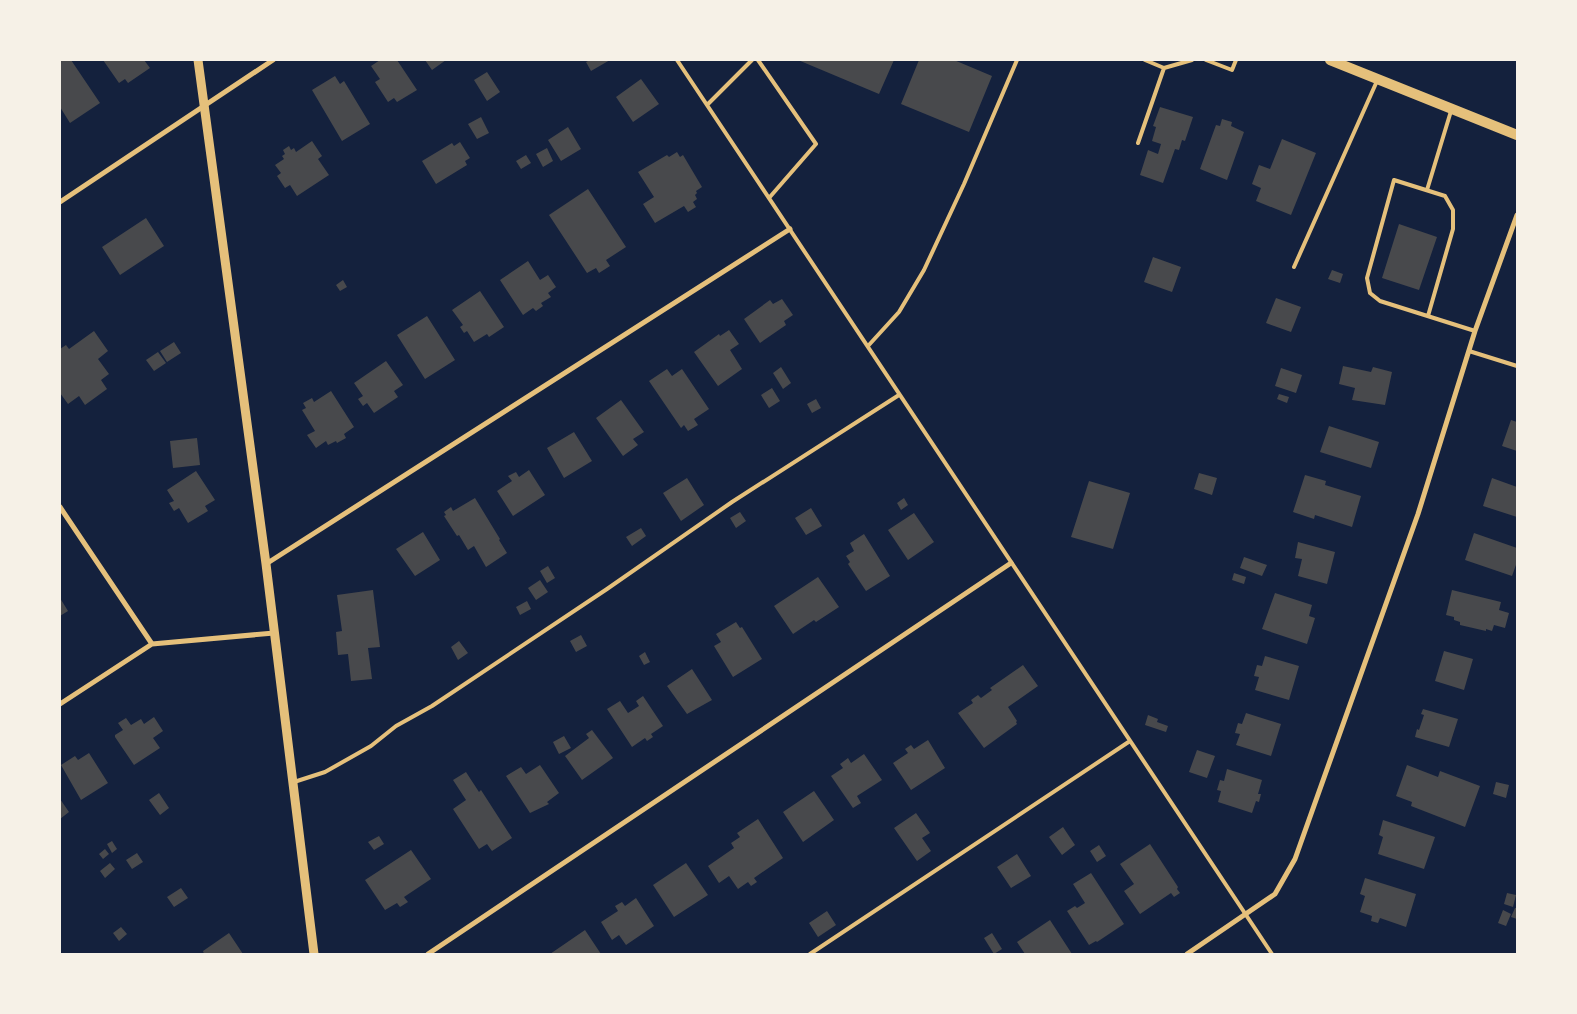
<svg xmlns="http://www.w3.org/2000/svg" width="1577" height="1014" font-family="Lato,sans-serif">
<style>
.building{fill:#48494c}
.lines{fill:none;stroke-linecap:round;stroke-linejoin:round}
.service{stroke:#e5c07b;stroke-width:4}
.minor{stroke:#e5c07b;stroke-width:5}
.tertiary{stroke:#e5c07b;stroke-width:9}
.secondary{stroke:#e5c07b;stroke-width:10}
</style>
<rect width="100%" height="100%" fill="#14213d"/>
<path class="building" d="M60,60H71L100,103L70,123L60,107Z
M103,60H144L150,68L128,83L125,79L119,83Z
M380,60H397L417,90L397,102L394,98L388,102L375,82L380,79L371,66Z
M425,60H446L432,70Z
M590,60H610L591,71L586,62Z
M798,60H894L879,94Z
M919,60H954L992,76L969,132L901,104Z
M487,72L500,92L487,101L474,80Z
M335,76L340,84L344,81L370,124L342,141L312,90Z
M641,79L659,104L633,122L616,97Z
M1160,107L1193,117L1185,141L1182,140L1179,150L1175,149L1163,183L1140,175L1148,150L1158,154L1161,144L1152,141L1156,127L1153,126Z
M481,117L489,133L477,139L468,124Z
M1222,119L1232,122L1231,126L1244,132L1227,180L1200,169L1216,125L1220,126Z
M568,127L581,149L561,161L548,140Z
M1282,139L1316,153L1291,215L1256,201L1261,188L1252,184L1259,165L1270,169Z
M312,141L322,156L318,159L329,175L297,196L290,185L285,188L277,176L281,173L275,165L284,159L282,156L285,154L283,150L289,146L291,150L294,148L296,152Z
M460,142L470,158L465,161L467,165L436,184L422,161L452,143L454,146Z
M547,148L553,161L543,167L536,154Z
M677,152L680,157L683,155L702,187L696,191L697,193L695,195L697,199L693,202L696,207L688,212L684,206L655,223L643,204L654,197L638,172L667,155L669,157Z
M526,155L531,163L521,169L516,161Z
M588,189L626,247L606,260L610,266L599,273L596,268L587,273L549,215Z
M146,218L164,246L120,275L102,247Z
M1399,224L1437,237L1419,290L1382,278Z
M1153,257L1181,267L1172,292L1144,282Z
M528,261L540,280L548,275L556,287L548,293L551,297L541,303L543,306L536,311L533,308L523,315L500,280Z
M1332,270L1343,274L1340,283L1328,279Z
M343,280L347,287L340,291L336,285Z
M480,291L504,327L489,337L487,334L474,342L467,331L464,333L460,327L463,325L452,310Z
M1276,298L1301,307L1291,332L1266,323Z
M782,299L793,315L784,321L786,325L760,343L744,319L770,300L773,304Z
M427,316L455,360L425,379L397,335Z
M729,330L739,344L730,350L742,369L718,386L694,352L719,334L720,336Z
M94,331L108,351L98,359L109,374L101,380L107,389L85,405L79,396L68,404L60,393V349L66,345L69,349Z
M174,342L181,353L167,362L160,351Z
M158,352L166,363L154,371L146,360Z
M386,361L403,385L394,391L398,397L374,413L367,403L363,406L358,399L363,396L354,383Z
M1343,366L1371,372L1373,367L1392,372L1385,405L1352,400L1355,388L1339,384Z
M781,367L791,383L783,389L773,373Z
M1281,368L1302,375L1296,393L1275,386Z
M667,369L672,376L682,369L709,409L694,419L698,425L688,431L684,425L681,428L649,381Z
M772,388L780,401L769,408L761,395Z
M331,391L354,427L344,434L346,438L337,443L336,441L328,445L326,441L316,448L307,435L315,431L302,410L306,408L303,403L312,398L314,402Z
M1279,394L1289,397L1287,403L1277,399Z
M816,399L821,408L812,413L807,404Z
M621,400L644,432L633,439L638,445L623,456L596,418Z
M1511,420L1517,422V451L1502,446Z
M1329,426L1379,442L1371,468L1320,452Z
M574,432L592,461L564,478L547,448Z
M197,438L200,465L173,468L170,441Z
M529,470L545,495L513,516L497,491L512,481L508,476L516,472L519,477Z
M196,471L215,500L205,506L208,511L188,523L179,508L174,511L169,503L174,501L167,490Z
M1199,473L1217,478L1212,495L1194,489Z
M1305,475L1326,481L1325,485L1361,496L1352,527L1315,515L1314,519L1293,512Z
M687,478L704,505L681,521L663,493Z
M1492,478L1517,487V517L1483,506Z
M1089,481L1130,493L1113,549L1071,537Z
M475,498L500,539L499,540L507,553L486,567L474,546L468,550L459,535L457,536L444,516L446,515L444,512L451,507L453,511Z
M904,498L908,505L901,510L897,503Z
M811,508L822,526L806,535L795,518Z
M740,512L746,521L736,528L730,518Z
M914,513L934,542L908,560L888,530Z
M641,528L646,536L632,546L626,537Z
M423,532L440,560L415,576L396,549Z
M1474,533L1517,548V562L1512,576L1465,560Z
M864,534L890,576L866,591L848,564L850,562L846,556L854,551L850,543Z
M1298,542L1335,552L1327,584L1298,576L1302,559L1295,558Z
M1244,557L1267,565L1262,576L1240,568Z
M548,566L555,578L547,583L540,571Z
M1234,573L1246,577L1244,584L1232,580Z
M818,577L839,607L816,622L814,620L793,634L774,606Z
M540,580L548,592L536,600L528,588Z
M373,590L380,647L368,648L372,679L351,681L348,654L338,655L336,632L342,631L337,595Z
M1452,590L1501,602L1499,610L1509,613L1505,628L1494,625L1492,631L1486,629V631L1460,625V622L1454,620V617L1446,615Z
M1275,593L1312,605L1309,616L1315,618L1307,644L1262,629Z
M60,598L68,611L60,616Z
M527,601L531,609L520,615L516,607Z
M736,622L740,628L742,627L762,659L733,677L714,646L721,642L716,634Z
M581,635L587,646L576,652L570,641Z
M459,641L468,653L458,660L451,647Z
M1444,651L1473,659L1464,690L1435,681Z
M645,652L650,662L644,665L639,656Z
M1265,656L1299,666L1289,700L1255,690L1259,677L1254,676L1257,665L1262,666Z
M1023,665L1038,686L1008,707L1017,721L1016,722L1017,724L984,748L958,713L973,703L971,700L978,695L981,698L992,690L990,688Z
M692,669L712,700L687,714L667,686Z
M643,696L663,726L651,734L653,737L647,741L645,738L632,747L607,709L620,701L628,713L639,706L636,701Z
M1423,709L1458,719L1449,747L1415,737L1417,729L1419,730L1424,715L1421,714Z
M1246,713L1281,724L1271,756L1236,745L1240,734L1235,733L1238,723L1242,724Z
M1148,715L1158,719L1157,722L1168,726L1166,732L1145,725Z
M154,717L163,731L153,738L160,748L134,765L115,737V735L123,730L118,723L126,718L131,725L141,719L144,724Z
M592,730L613,758L582,780L565,756L589,738L586,734Z
M564,736L571,748L559,754L553,742Z
M928,740L945,768L911,790L893,763L908,753L905,749L911,745L914,749Z
M1197,750L1215,756L1207,778L1189,772Z
M89,753L108,783L81,800L61,765L75,756L78,760Z
M864,754L882,780L857,796L861,803L853,808L831,776L843,768L840,764L848,758L851,763Z
M540,765L559,793L547,802L549,804L530,813L506,776L521,767L526,774Z
M1407,765L1438,777L1440,771L1480,786L1465,827L1411,806L1412,802L1396,796Z
M1227,769L1262,780L1258,794H1261L1259,802L1256,801L1252,813L1218,802L1221,791L1217,790L1220,780L1224,781Z
M466,772L479,792L481,790L512,838L492,851L487,844L479,849L453,809L466,800L453,780Z
M1496,782L1509,785L1506,798L1493,794Z
M814,791L834,820L803,842L783,812Z
M159,793L169,808L160,815L149,800Z
M60,799L69,812L60,819Z
M916,813L930,833L922,838L931,851L917,861L894,828Z
M758,819L783,858L754,878L757,882L751,886L748,882L738,889L729,876L719,883L708,866L734,848L731,843L740,837L737,833Z
M1383,820L1435,837L1424,869L1378,854L1383,837L1379,835Z
M1063,827L1075,845L1062,855L1049,837Z
M379,836L384,844L374,850L368,842Z
M112,841L117,849L112,853L107,844Z
M1150,844L1178,887L1177,889L1180,893L1174,897L1171,893L1140,914L1124,891L1134,884L1120,864Z
M1099,845L1106,856L1097,862L1090,851Z
M105,849L109,854L103,859L99,854Z
M411,850L431,879L404,897L408,902L400,907L397,903L385,910L365,880Z
M137,853L143,862L132,869L126,860Z
M1017,854L1031,876L1011,888L997,867Z
M110,863L115,869L105,878L100,871Z
M686,863L708,895L674,917L653,885Z
M1091,873L1124,924L1097,942L1096,941L1089,945L1067,911L1075,906L1077,908L1085,903L1073,884Z
M1365,878L1416,894L1406,927L1380,918L1378,923L1371,921L1372,916L1360,912L1365,896L1360,894Z
M181,888L188,898L174,907L167,897Z
M1507,893L1516,895L1513,907L1504,904Z
M636,898L654,926L626,945L619,935L612,940L601,922L618,911L615,906L622,902L625,906Z
M1515,908H1517V919L1511,917Z
M1503,910L1511,914L1506,926L1498,923Z
M827,911L836,925L818,937L809,923Z
M1050,920L1072,954H1025L1017,942Z
M121,927L127,934L119,941L113,933Z
M585,930L601,954H550Z
M229,933L243,954H204L203,951Z
M992,933L1002,949L994,954L984,938Z"/>
<g class="lines">
<path class="service" d="M677,60L1272,954
M758,60L816,144L769,198
M1145,60L1164,68L1192,60
M1206,60L1232,70L1236,60
M707,105L752,60
M1138,143L1164,68
M1427,190L1451,111
M1294,267L1377,81
M1428,316L1453,229V210L1445,196L1394,180L1367,278L1370,293L1380,301L1475,331
M868,346L899,312L924,270L964,184L1017,60
M1469,351L1517,366
M294,782L325,772L371,746L396,726L432,706L607,589L732,502L899,395
M810,954L1130,741"/>
<path class="minor" d="M60,202L273,60
M60,507L152,644L274,633
M266,564L790,229
M60,704L152,644
M428,954L1011,563
M1187,954L1275,894L1295,859L1418,514L1475,331L1517,215"/>
<path class="tertiary" d="M198,60L266,564L314,954"/>
<path class="secondary" d="M1330,60L1517,135"/>
</g>
<rect width="1577" height="1014" fill="none" stroke="#f6f1e7" stroke-width="122"/>
</svg>
